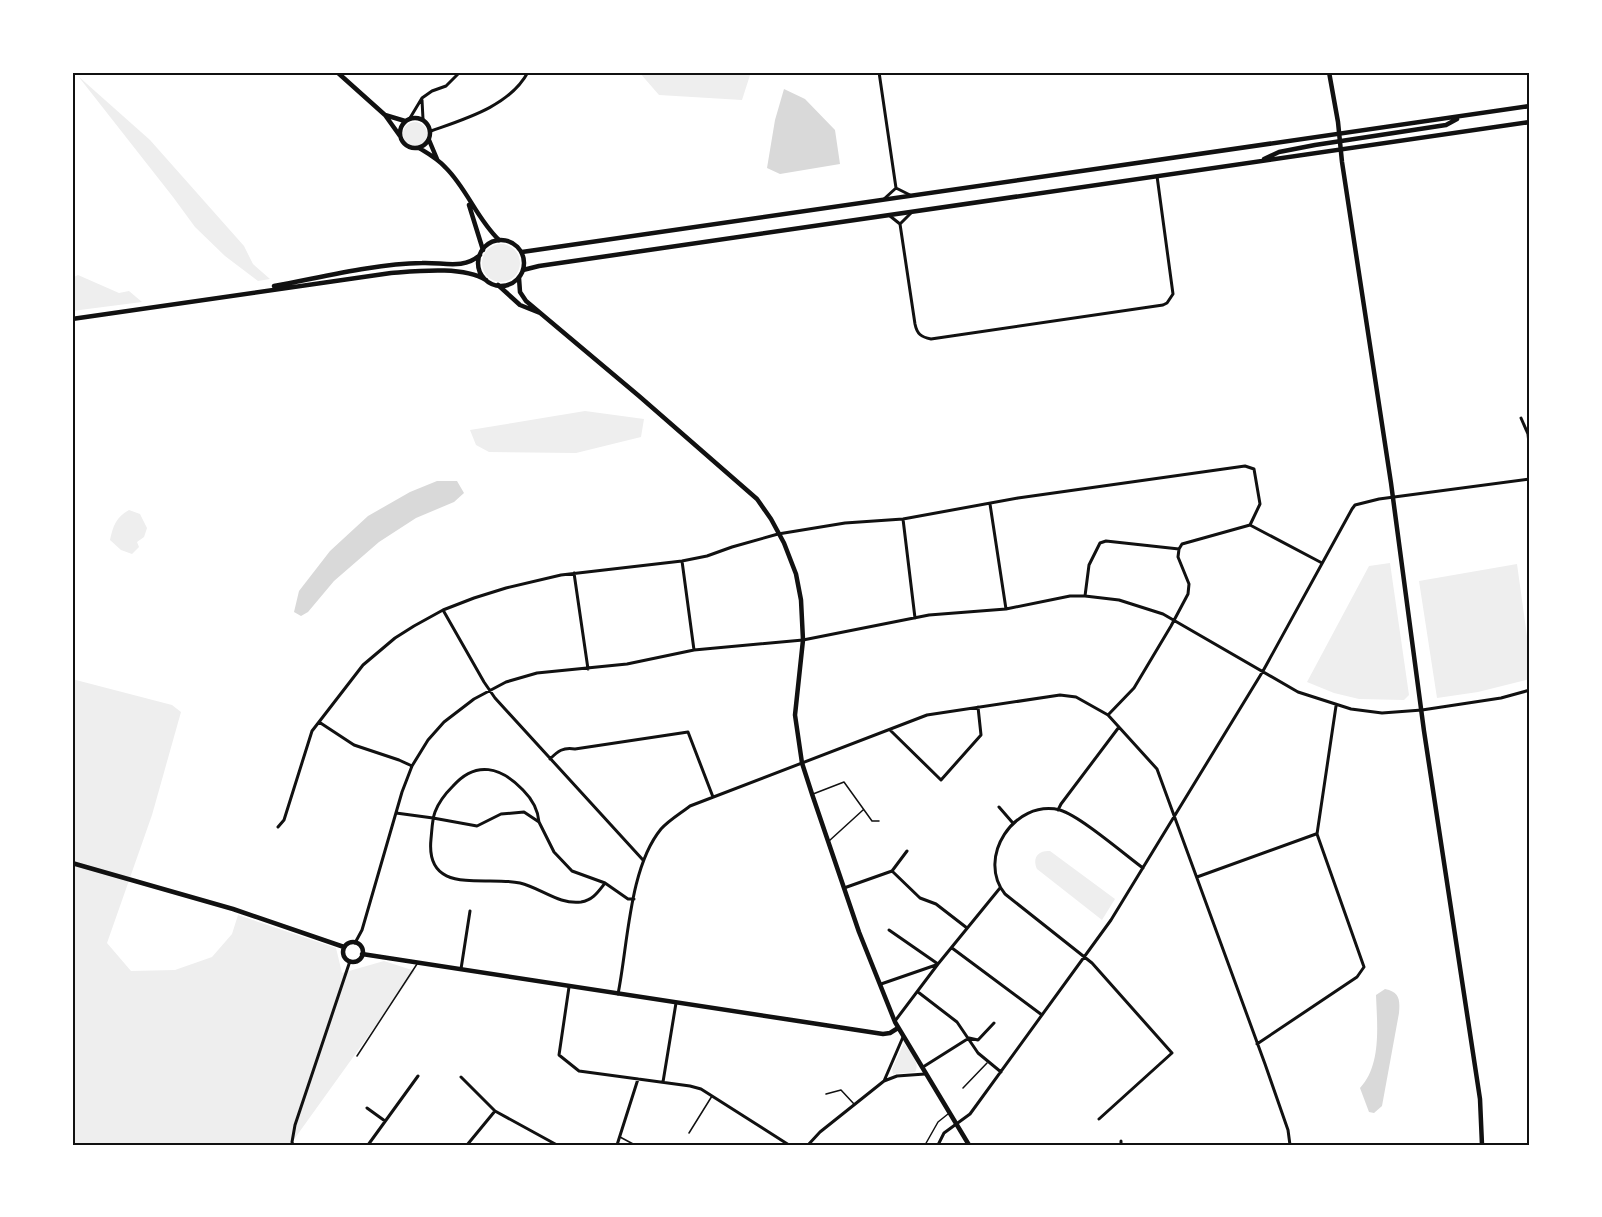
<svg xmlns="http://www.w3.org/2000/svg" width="1602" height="1217" font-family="Inter,sans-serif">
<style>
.green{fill:#eee}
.water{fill:#d9d9d9}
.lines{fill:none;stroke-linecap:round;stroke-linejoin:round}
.service{stroke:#111;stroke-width:1.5}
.minor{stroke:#111;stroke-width:3}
.secondary{stroke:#111;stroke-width:4.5}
.primary{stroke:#111;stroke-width:4.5}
.neatline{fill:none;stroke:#111;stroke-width:2}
</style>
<rect width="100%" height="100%" fill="#fff"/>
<path class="green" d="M639,72H751L742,100L659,95Z
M78,76L150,140L244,246L253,264L270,279L258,281L225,256L195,227L173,197Z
M403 134a12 12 0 1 1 24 0a12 12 0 1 1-24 0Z
M482 263a19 19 0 1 1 38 0a19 19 0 1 1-38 0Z
M78,275L119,293L129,291L142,302L72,311V278Z
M585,411L644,419L641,437L576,453L489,452L476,445L470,430Z
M129,510L140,514L147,528L144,537L137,542L139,547L132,554L121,550L110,540C113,526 116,517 129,510Z
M1390,563L1409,695L1404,700L1359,699L1334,693L1307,682L1369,566Z
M1517,564L1530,658V679L1478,692L1437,698L1419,581Z
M72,679L172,705L181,712L152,815L107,943L131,971L175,970L212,957L232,934L238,915L336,948L342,973L384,961L415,971L290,1145H72Z
M1050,851L1115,899L1102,920L1037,869C1032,858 1038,850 1050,851Z
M904,1043C909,1051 921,1062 915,1072L893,1074L892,1069Z"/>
<path class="water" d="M784,89L805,99L835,130L840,164L780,174L767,168L775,120Z
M437,481H457L464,493L454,502L416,518L379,542L334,581L308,612L301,616L294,612L299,591L330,551L368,516L410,492Z
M1385,989C1400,992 1400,1000 1399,1013L1382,1106L1374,1113L1369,1112L1360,1088C1382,1065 1377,1024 1376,995Z"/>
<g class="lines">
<path class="service" d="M813,794L844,782L872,821H879
M829,841L863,810
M357,1056L417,964
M963,1088L987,1063
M826,1094L841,1090L854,1104
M689,1133L712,1096
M620,1137L635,1145
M925,1145L938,1122L948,1114"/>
<path class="minor" d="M879,72L896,188
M422,100L423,119
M410,118L422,98L432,91L446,86L460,72
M431,131C465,119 510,106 528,72
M896,188L910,195
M884,199L896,188
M912,212L900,224L915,324C917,334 921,337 931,339L1163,305L1167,303L1173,294L1157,176
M890,216L900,224
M1521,418L1528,434L1530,453
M990,504L1006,609
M903,519L915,618
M682,561L694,650
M574,573L588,669
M1085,596L1089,565L1100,543L1106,541L1179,549
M443,610L484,682L495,698L643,860
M1108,715L1134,688L1171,626L1188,594L1189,584L1178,557L1179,549L1182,544L1250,525L1322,563
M319,722L354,745L399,760L412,766
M890,730L941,780L981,735L978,707
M550,759C558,751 563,747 575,749L688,732L713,797
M999,807L1012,822
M1058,810L1061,804L1119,727
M396,813L433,818L477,826L501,814L524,812L539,822L554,852L572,871L605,883L628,899H634
M539,822C538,810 531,798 523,790C501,767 476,760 453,786C445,794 439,801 435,812C432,820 432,830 431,839C425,897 486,875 520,883C541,888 559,905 581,902C593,900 598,892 605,883
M278,827L284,820L312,731L363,665L395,638L414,626L443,610L474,598L506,588L561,575L682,561L707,556L732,547L778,534L845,523L903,519L1018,498L1245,466L1254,469L1260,504L1250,525
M892,871L920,898L936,904L967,928
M1197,877L1316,834
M844,888L892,871L907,851
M889,930L938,964
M355,943L362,930L402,792L412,766L428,740L444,722L474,699L506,682L537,673L627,664L694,650L803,640L929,615L1006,609L1070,596H1085L1119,600L1163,614L1298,692L1351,709L1382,713L1422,710L1501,698L1530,690
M952,948L1042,1015
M461,969L470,911
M881,984L936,965
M569,987L559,1055L579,1071L690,1086L701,1089L789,1145
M918,992L957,1022L978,1053L1001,1072
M618,994C628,945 629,868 661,829C669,820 681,813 690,806L927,715L1060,695L1076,697L1108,715L1157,769L1265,1064L1288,1130L1290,1145
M895,1021L938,964L1000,888
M1257,1044L1357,977L1364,967L1317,834L1336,706
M923,1067L969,1038L978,1040L994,1023
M461,1077L495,1111
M884,1081L903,1037
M663,1082L676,1003
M367,1108L385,1121
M1099,1119L1172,1053L1092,963L1005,894C976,858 1014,799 1060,810C1080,816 1124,854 1143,868
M1121,1141V1145
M293,1145L292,1142L295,1125L350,961
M368,1145L418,1076
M467,1145L495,1111L557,1145
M617,1145L638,1079
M808,1145L820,1132L884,1081L897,1076L925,1074
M938,1145L944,1133L970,1114L1111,920L1263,671L1352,509L1355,505L1379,499L1530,479"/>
<path class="secondary" d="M337,72L385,115L400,136
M1329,72L1338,122L1342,162L1391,483L1424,731L1480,1099L1482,1145
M385,115L405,121
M400 133a15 15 0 1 1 30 0a15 15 0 1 1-30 0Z
M429,140L437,159
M419,148C429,154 438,159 446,168C467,189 477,219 499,240
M469,205L483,250
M519,278L520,292L526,301L639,396L757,499L771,519L784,543L796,574L801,600L803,640L795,715L802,763L812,794L859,932L895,1022L969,1145
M498,285L520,305L540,313
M72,863L233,909L344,947
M343 952a10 10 0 1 1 20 0a10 10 0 1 1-20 0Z
M362,954L883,1034L890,1033L898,1028"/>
<path class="primary" d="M1264,159L1279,152L1315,145L1446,125L1457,119
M478 263a23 23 0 1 1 46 0a23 23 0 1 1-46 0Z
M522,252L1530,106
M523,270L539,266L1530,122
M274,286C323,277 373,264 422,263C443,262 463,270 480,255
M72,319L391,273C418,271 463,266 486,280"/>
</g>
<rect width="1602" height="1217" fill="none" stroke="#ffffff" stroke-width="147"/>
<rect x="74" y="74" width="1454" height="1070" class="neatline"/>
</svg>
